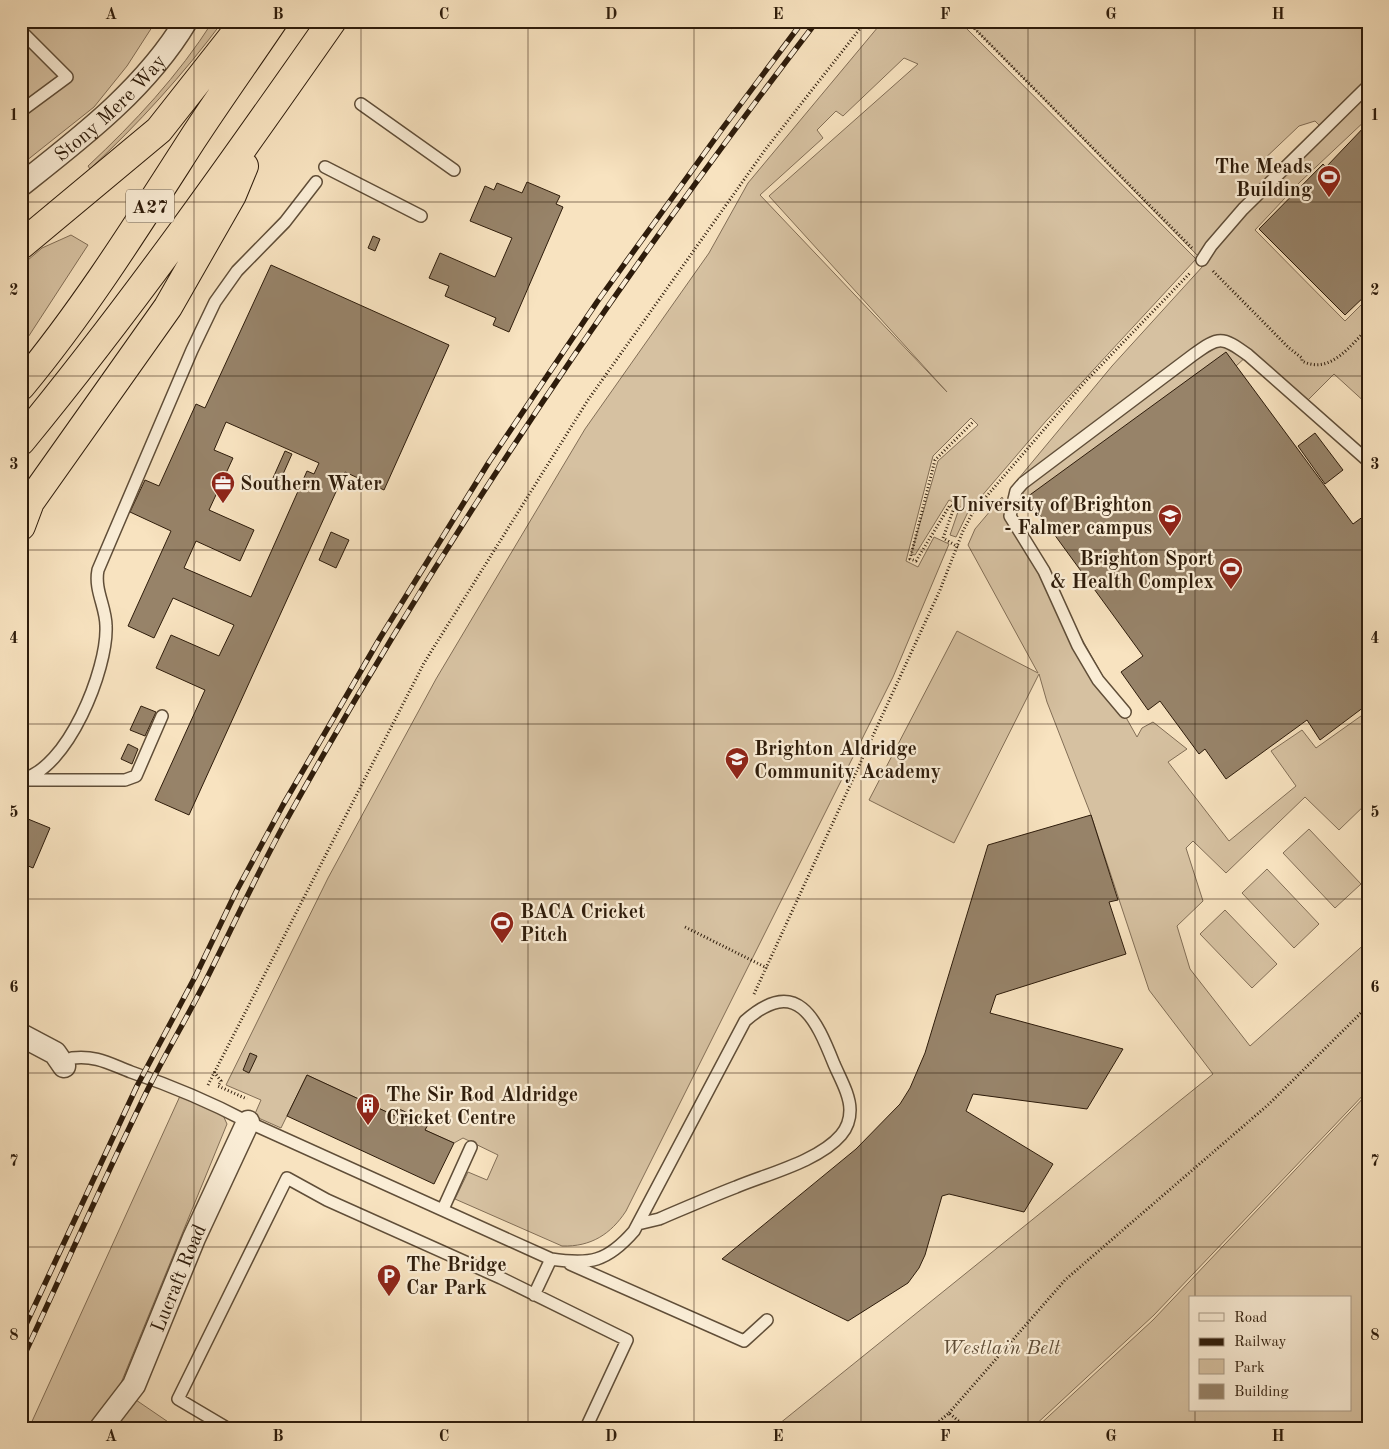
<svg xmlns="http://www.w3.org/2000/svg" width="1389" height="1449" font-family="'Old Standard TT',serif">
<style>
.green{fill:#d6c1a1;stroke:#826e56;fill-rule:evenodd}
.building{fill:#978369;stroke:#2e1c0b;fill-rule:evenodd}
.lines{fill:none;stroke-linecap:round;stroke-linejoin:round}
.service-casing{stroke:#604e38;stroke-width:14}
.minor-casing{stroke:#604e38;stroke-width:25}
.trunk-casing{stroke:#2e1c0b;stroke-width:30}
.path{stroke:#2e1c0b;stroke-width:3;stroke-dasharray:1 2.5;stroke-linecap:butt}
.service{stroke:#faedd6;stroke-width:11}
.minor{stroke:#faedd6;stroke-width:22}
.trunk{stroke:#f8e3c0;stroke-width:28}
.rail-casing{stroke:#2e1c0b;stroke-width:5.5}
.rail{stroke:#faedd6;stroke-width:4;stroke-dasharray:11;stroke-linecap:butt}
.grid{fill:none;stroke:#2e1c0b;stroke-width:1;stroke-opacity:0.55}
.labels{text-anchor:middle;stroke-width:4.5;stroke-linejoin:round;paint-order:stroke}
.shield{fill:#faedd6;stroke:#6b5b48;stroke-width:1}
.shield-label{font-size:19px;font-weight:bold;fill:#2e1c0b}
.street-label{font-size:20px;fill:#2e1c0b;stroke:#faedd6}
.poi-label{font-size:20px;font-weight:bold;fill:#2e1c0b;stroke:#faedd6;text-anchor:start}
.park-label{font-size:20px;font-style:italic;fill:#604e38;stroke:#faedd6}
.neatline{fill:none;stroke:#2e1c0b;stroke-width:2}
.grid-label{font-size:16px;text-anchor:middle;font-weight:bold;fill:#2e1c0b}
</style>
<rect width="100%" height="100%" fill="#f8e3c0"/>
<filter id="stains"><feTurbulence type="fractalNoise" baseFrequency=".004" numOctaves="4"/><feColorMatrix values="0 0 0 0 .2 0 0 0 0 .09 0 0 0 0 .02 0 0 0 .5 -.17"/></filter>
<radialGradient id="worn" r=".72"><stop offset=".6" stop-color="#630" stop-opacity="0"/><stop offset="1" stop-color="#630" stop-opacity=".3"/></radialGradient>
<path class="green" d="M21,21H156L127,66L94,107L21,165Z
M213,21H223C183,75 139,123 90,169L88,166C135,122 178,76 213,21Z
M883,21H959L1196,259L1046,421L968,512L956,537L950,535L960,506L949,500L915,555L911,554L938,461L978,425L971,418L933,456L906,561L918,567L934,537L949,544L893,677L626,1211C611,1234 591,1247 562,1246L455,1199L468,1172L487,1180L498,1155L463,1138L454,1143L425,1130L428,1122L399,1109L397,1112L405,1117L404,1120L307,1075L281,1128L254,1116L261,1100L226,1085L328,878L436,679L585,429L709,253L748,183ZM904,58L918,64L769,196L947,392L760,195L823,138L817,130L836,111L843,116Z
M967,21H1368V86L1323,129L1315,121L1299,126L1259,164L1273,180L1202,260Z
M1368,90V118L1300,182L1255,230L1345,321L1368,298V405L1334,374L1304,404L1248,355L1236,366L1027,497L1014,484L1112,366L1203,266L1244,214Z
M71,235L88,245L21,348V266L42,248Z
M1002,497L1137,737L1142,728L1153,722L1187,749L1168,762L1229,841L1296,786L1271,751L1302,730L1316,748L1368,711V802L1339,830L1305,797L1226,873L1193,841L1186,848L1203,901L1177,926L1190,969L1250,1046L1368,941V1090L1154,1315L1032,1428H774L1213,1074L1149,990L1091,815L1047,702L1039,674L954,843L869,800L957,631L1038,673L968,545L975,529Z
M1309,829L1361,884L1335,908L1283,853Z
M1267,869L1319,924L1294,948L1242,893Z
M1225,910L1277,964L1252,988L1200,934Z
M1368,1093V1428H1036L1153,1320ZM1190,1298H1350V1410H1190Z
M180,1096L222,1113L227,1124L121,1383L136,1400L177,1428H29Z"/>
<path class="building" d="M723,21H739L732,29Z
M1368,123V293L1345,315L1259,229L1323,164L1326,167Z
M527,182L560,196L556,204L563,207L509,332L493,325L496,318L445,296L449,286L429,278L440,253L495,277L512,238L470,221L485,186L494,190L497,183L522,193Z
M373,236L380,239L375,251L368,248Z
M271,265L449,345L384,490L345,472L189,815L155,800L205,690L156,668L171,635L219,656L234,625L173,598L154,638L128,626L171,531L130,512L145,480L159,486L196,404L205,408ZM226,422L319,463L314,474L307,471L251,597L184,568L196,541L240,561L254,530L209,510L233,458L214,450Z
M1226,352L1353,524L1368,513V704L1320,740L1307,720L1226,779L1205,749L1199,754L1160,701L1148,710L1121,672L1143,656L1027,497Z
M1315,433L1343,470L1325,484L1298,446Z
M285,451L292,454L280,481L273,478Z
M331,532L349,540L336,568L319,560Z
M141,706L156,712L145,736L130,730Z
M128,744L138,749L132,764L121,759Z
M1091,815L1118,900L1109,902L1126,954L996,995L990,1013L1123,1049L1087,1109L973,1094L966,1111L1053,1164L1024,1212L949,1194L942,1196L925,1255L919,1268L908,1283L848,1321L722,1259L856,1149L900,1104L910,1088L925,1053L988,845Z
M28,819L50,828L33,868L21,863V835Z
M250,1053L257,1056L249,1073L243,1070Z
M307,1075L404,1120L405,1117L397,1112L399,1109L429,1123L425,1130L454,1143L434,1184L287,1116Z"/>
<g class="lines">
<g class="service-casing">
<path id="service" d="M21,31L67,77L21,111
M361,104L454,170
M325,167L421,216
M1202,260L1211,246L1243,209L1368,86
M1125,712L1098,680L1078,646L1044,571L1010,516L1016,491L1023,483L1193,355C1219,336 1222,336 1248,355L1368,461
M21,779C67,771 108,669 106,626C106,607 94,590 98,570L192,350L215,302L237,271L285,222L316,182
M28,780H125L136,776L162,716
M64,1066L72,1058C96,1055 110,1064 131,1072C172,1086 210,1102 248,1122L551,1259C590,1265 607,1262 634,1231L745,1021C797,975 816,1019 834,1064C840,1078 850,1095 850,1110C850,1120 847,1128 841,1135C819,1161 767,1174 736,1187C710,1197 685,1208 659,1219L638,1224
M443,1209L471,1147
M570,1264L744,1341L767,1320
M534,1295L551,1259
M227,1428L178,1399L287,1178L327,1200L501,1278L627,1340L586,1428"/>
</g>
<g class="minor-casing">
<g id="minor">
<path id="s1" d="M21,185C82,137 146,88 186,21"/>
<path d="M21,1035L55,1053L64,1066"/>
<path id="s2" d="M101,1428L134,1385L194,1238L248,1122"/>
</g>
</g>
<g class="trunk-casing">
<path id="trunk" d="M21,245L159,130L245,21
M21,386C85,309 138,224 192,140C218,100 246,61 273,21
M21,441C132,306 232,164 332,21
M21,526L30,502L168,307L232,195L244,166"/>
</g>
<path class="path" d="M967,21L1192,248
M1213,271L1289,348L1302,358V361C1330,375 1350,346 1368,328
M958,547L943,538L954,508L950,505L916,561L910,559L935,460L974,421
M685,927L767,968
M754,994L940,590L963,531L973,512L1084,383L1191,272
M214,1072L221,1081L218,1086L247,1099
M208,1085L424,663L588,400L765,150L866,21
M949,1413L1065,1280L1269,1104L1368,1006
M931,1428L949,1413L967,1428"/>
<use href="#service" class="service"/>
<use href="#minor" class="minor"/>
<use href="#trunk" class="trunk"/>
<g class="rail-casing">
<path id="rail" d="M21,1335L137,1086L195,977L237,890L283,805L380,638L489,462L597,302L722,129L803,21
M21,1362C64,1270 105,1176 150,1085C168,1049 188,1016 206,980C234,924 260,867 291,812C445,535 624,272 817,21"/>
</g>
<use href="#rail" class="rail"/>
</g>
<path class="grid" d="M194,21V1428M361,21V1428M528,21V1428M694,21V1428M861,21V1428M1028,21V1428M1195,21V1298M21,202H1368M21,376H1368M21,550H1368M21,724H1368M21,899H1368M21,1073H1368M21,1247H1368M1195,1410V1428"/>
<defs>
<g id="stadium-pin" transform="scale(1.25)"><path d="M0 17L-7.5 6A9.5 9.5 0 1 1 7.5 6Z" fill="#8f2418" stroke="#faedd6"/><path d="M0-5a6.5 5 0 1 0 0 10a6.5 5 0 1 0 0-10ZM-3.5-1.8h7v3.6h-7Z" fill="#fff"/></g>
<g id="office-pin" transform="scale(1.25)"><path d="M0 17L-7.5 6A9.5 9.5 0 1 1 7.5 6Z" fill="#8f2418" stroke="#faedd6"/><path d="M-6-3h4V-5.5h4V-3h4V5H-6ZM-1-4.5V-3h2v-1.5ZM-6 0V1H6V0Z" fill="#fff"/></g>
<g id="university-pin" transform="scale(1.25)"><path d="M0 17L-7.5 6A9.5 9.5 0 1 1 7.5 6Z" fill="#8f2418" stroke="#faedd6"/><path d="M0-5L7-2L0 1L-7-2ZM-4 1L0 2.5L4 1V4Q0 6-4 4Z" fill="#fff"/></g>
<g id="school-pin" transform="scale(1.25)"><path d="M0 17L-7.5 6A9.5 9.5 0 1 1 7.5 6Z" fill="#8f2418" stroke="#faedd6"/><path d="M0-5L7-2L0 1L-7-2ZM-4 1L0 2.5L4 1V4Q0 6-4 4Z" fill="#fff"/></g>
<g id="building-pin" transform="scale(1.25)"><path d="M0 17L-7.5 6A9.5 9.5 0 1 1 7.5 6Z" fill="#8f2418" stroke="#faedd6"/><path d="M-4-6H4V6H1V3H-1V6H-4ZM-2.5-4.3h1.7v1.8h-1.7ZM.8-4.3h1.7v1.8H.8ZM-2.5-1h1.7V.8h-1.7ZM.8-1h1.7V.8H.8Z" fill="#fff"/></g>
<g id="parking-pin" transform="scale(1.25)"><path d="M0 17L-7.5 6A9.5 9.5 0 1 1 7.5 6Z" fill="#8f2418" stroke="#faedd6"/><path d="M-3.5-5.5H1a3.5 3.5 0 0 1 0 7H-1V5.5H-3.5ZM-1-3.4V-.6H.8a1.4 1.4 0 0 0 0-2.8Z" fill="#fff"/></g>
</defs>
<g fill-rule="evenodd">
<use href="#stadium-pin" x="1329" y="177"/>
<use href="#office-pin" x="223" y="483"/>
<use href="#university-pin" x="1170" y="516"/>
<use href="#stadium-pin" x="1231" y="569"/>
<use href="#school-pin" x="737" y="759"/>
<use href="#stadium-pin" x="502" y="923"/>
<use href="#building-pin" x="368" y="1105"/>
<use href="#parking-pin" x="389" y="1276"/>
</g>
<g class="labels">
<rect class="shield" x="126" y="189.5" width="48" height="33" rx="4"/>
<g class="shield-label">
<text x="150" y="213">A27</text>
</g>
<g class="street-label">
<text dy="7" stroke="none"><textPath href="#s1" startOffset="118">Stony Mere Way</textPath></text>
<text dy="7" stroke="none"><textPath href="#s2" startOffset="170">Lucraft Road</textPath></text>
</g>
<g class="poi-label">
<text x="1312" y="173" text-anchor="end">The Meads<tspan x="1312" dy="23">Building</tspan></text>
<text x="240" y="490">Southern Water</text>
<text x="1152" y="511" text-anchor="end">University of Brighton<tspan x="1152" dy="23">- Falmer campus</tspan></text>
<text x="1214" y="565" text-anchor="end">Brighton Sport<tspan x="1214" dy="23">&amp; Health Complex</tspan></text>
<text x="754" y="755">Brighton Aldridge<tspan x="754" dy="23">Community Academy</tspan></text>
<text x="520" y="918">BACA Cricket<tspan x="520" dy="23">Pitch</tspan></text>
<text x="386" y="1101">The Sir Rod Aldridge<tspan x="386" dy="23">Cricket Centre</tspan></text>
<text x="406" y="1271">The Bridge<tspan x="406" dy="23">Car Park</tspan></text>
</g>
<g class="park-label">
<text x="1001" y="1354">Westlain Belt</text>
</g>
</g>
<rect width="1389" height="1449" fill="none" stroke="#f8e3c0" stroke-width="55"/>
<rect x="1189" y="1296" width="162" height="115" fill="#faedd6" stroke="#a89985"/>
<rect x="1199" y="1313" width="25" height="8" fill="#faedd6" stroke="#a89985"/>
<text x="1234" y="1322" font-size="15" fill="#2e1c0b">Road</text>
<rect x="1199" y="1338" width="25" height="8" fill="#2e1c0b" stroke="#a89985"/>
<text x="1234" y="1346" font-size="15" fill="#2e1c0b">Railway</text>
<rect x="1199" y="1359" width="25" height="15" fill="#d6c1a1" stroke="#a89985"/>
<text x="1234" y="1372" font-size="15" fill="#2e1c0b">Park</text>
<rect x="1199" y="1384" width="25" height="15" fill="#978369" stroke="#a89985"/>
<text x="1234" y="1396" font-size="15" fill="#2e1c0b">Building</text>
<rect x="28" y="28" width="1334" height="1394" class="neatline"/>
<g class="grid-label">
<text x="111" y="19">A</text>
<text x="278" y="19">B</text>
<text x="444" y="19">C</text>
<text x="611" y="19">D</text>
<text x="778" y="19">E</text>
<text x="945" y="19">F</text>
<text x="1111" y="19">G</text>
<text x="1278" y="19">H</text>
<text x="14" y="120">1</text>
<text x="1375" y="120">1</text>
<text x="14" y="295">2</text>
<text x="1375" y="295">2</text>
<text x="14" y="469">3</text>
<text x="1375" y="469">3</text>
<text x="14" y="643">4</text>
<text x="1375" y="643">4</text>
<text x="14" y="817">5</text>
<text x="1375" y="817">5</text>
<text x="14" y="992">6</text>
<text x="1375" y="992">6</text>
<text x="14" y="1166">7</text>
<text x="1375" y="1166">7</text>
<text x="14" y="1340">8</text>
<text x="1375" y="1340">8</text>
<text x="111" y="1441">A</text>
<text x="278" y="1441">B</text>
<text x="444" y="1441">C</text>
<text x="611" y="1441">D</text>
<text x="778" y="1441">E</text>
<text x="945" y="1441">F</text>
<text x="1111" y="1441">G</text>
<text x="1278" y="1441">H</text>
</g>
<rect width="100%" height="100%" filter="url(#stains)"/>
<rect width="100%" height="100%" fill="url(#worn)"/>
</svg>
